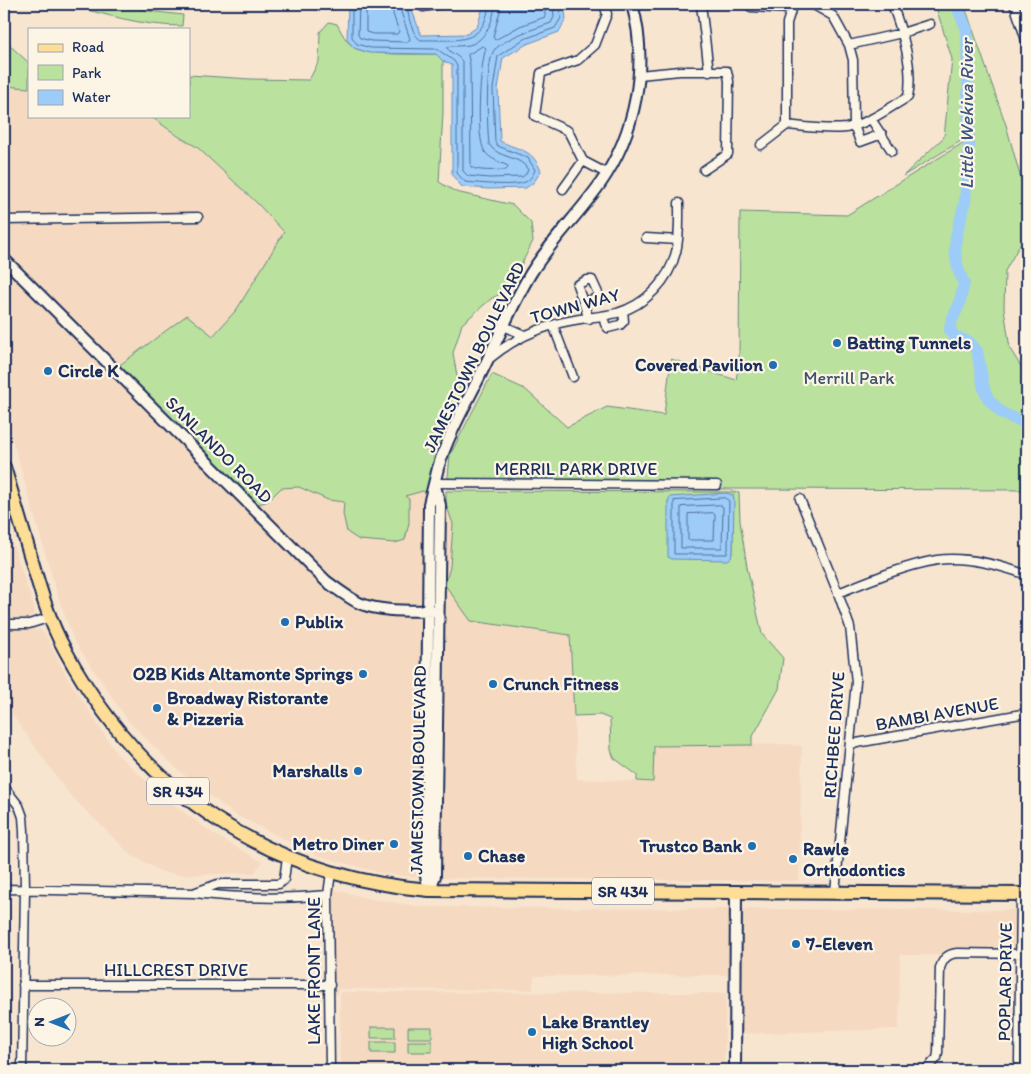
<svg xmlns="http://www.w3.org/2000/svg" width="1031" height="1074" font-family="Itim,sans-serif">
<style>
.built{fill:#f5dac1}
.green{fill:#bae19d;stroke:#6a887e;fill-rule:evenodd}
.water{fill:#9dccf8;stroke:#698dba}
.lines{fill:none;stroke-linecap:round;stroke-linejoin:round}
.shore{stroke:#4f6e9c;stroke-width:1}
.river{stroke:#9dccf8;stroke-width:12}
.minor-casing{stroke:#1b2f5e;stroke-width:11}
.tertiary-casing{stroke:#1b2f5e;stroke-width:14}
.primary-casing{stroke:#1b2f5e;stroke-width:16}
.minor{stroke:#fcf5e5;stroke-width:8}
.tertiary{stroke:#fcf5e5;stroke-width:10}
.primary{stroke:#fedd96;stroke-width:12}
.poi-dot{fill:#1f6fb2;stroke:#fcf5e5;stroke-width:2}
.labels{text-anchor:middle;stroke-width:4.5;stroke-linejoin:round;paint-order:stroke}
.shield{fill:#fcf5e5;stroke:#5e6a86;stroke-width:1}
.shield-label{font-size:16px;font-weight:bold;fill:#1b2f5e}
.street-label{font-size:18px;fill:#1b2f5e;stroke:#fcf5e5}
.poi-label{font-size:18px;font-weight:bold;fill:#1b2f5e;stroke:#fcf5e5;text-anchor:start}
.park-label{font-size:18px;fill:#3b536b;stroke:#fcf5e5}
.water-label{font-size:19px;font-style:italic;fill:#3c5684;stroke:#fcf5e5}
</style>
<rect width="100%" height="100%" fill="#f8e5d0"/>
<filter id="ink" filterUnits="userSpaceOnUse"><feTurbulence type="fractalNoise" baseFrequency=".02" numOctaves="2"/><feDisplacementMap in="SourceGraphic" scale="10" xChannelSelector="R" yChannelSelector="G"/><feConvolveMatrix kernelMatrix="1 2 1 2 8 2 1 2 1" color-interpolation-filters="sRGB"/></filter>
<g filter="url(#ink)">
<path class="built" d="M4,86L29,88V116H150L181,138L197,146L257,203L284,232L237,309L213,336L187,315L117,366L4,254V223L202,220L201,213L4,217Z
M4,264L342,597L424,614L423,878L384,874L316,855L232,813L178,770L128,721L73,639L55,588L4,410Z
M299,487L328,500L344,502L343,514L358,540H370L404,496L423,491L428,493L425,607L380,605L362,600L329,578L256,505L268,501L281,488Z
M446,504L453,524L450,567L445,585L570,635L577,779L652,782L654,746L785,744L802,746L799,881L438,878Z
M4,517L35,610L34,615L26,620H4Z
M4,627L40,630L45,634L66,675L117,754L166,799L215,835L263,862L254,873L180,875L162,872L131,855L68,793L13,716L4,699Z
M333,889L366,898L423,907L732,909V975L534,976L533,990L340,989L338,990L337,995H334Z
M740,909L1017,910V950L957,949L946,952L942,955H900L899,1029L739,1034Z
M340,992L726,993L724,1070H340Z"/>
<path class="green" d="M65,4H136V7L148,11L183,15L182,26C141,26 104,14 65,4Z
M935,4H964L1006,125L1026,197L1022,241L1005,271L1004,308L1010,349L1027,376V424L1002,413L988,399L978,353L971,342L957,337L953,331V322L962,305L966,283L961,270L957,251L966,201L970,166L969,139H964L903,176L944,137L952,59Z
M329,22L337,24C341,32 346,41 353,47C364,56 420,54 436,54L443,61V113L439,182L456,192L513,205L531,223L533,241L508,291L492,298L462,324L453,353L458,382L465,398L428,493L423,491L405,496L409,499V523L405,540L395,543L359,540L347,532L343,514L344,502L328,500L299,487L281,488L268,501L256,505L117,367L187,315L213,336L237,309L284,232L257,203L197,147L181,138L150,116H189V75L251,79L309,80L319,61L320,32Z
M4,40L29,63V88L4,86Z
M966,141V166L963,200L954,251L957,271L963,283L958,305L950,321L949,332L955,339L969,345L975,354L984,400L1000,415L1027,427V490L447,488L450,455L492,374L525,389L567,427L607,407L664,415L671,359L736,380L739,362L740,212L847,215Z
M446,491L739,492L740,521L747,567L762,634L783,658L779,689L752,738V745L654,746L653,782L637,781V775L614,758L611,750L610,719L600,715L574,716L570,635L471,621L445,585L450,567L453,524L446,504ZM733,495V550L731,557L669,512L668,501Z
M371,1027H395V1038H371Z
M408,1027H432V1038H408Z
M408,1041H432V1052H408Z
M371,1042H395V1053H371Z"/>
<path class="water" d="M348,4H413L412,10L421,35L467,34L477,27L484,4H564L566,19L559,32L527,44L503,58L498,89L500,141C520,151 532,148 541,171L534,182L526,188L489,189L462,187L452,175V65L443,61L436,54L370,53L354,48L347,40Z
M726,493L733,495L734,500L733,550L731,557L727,560L672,559L668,557V501L670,497Z"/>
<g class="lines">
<path class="shore" d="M352,4V37L357,44L371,48L437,49L454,61L457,66V173L465,182C478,183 514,187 525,182C530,180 533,175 535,170L528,158L498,146L495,142L493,89L498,56L524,39L555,28L561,18L559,4
M359,4L358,35L360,38L371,41L408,42L410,39L401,12V4
M366,4V32L373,34H397L399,32L393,14L394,4
M408,4C406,13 413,37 421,40C455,39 484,48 489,4
M495,4C494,19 486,41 469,45C463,46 456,46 450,46L447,48C452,55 460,55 463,64V171L468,176L489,178L522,177L526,174L528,170C521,155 497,159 489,144C487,128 485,59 495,49C511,35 532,30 551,23L554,17L553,4
M502,4L493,37L495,40L520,26L545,17V4
M483,46L486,48C480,65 475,138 485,152C490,159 500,162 508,166V168L506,170C495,170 480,172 471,167L470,66L468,55Z
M725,498L729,501L728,549L727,554H674V501Z
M720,505L723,507L722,548H681V507Z
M713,513L715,515L714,540H688V514Z"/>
<path class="river" d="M956,4L967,30L969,144L965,202L956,236L955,251L958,269L964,283L959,305L951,322L950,330L954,336L969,342L977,351L984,389L989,400L1002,413L1027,424"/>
<g class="minor-casing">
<path id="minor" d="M701,4L709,72
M812,4L833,16L849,45L853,60L854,125L860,142L882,134
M1014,4L1027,43
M423,7L441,4
M751,7L791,9
M849,45L902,33L930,24
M639,75L680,71H727L729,81L728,154L704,170
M871,119L892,151
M787,125C806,127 827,130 846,128C868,124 889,108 908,97C914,67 902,31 892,4
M787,125V23L793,4
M761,145L787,125
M583,161L606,173
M563,189L583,161L568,131L535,116L541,73L578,60L595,45L607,14L604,4
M4,220L198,217
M646,238L678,240
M583,302L597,298L598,293L592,280H587L577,285L589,319
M603,316L605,324L608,328L620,325L624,321L623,311
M553,325L573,377
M504,326L524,335
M489,359C508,343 529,332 553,325C574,318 596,318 617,313C645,305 669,281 676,252C680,236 679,219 679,203
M435,483L717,485
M800,499L838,593L850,627L856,682L835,892
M838,593C871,580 903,566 937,560C967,556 999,565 1027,575
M4,624H29L51,617
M851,744L1027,713
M4,787L19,806L23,817L24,831L25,889L22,1070
M4,889L194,893C236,898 286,899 328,895
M196,892L218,884H279L284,880L287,857
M23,985H330
M330,1070L328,895L331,872
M926,1070L937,1058L938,1053L940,968C943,959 947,954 957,953L1027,954
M1021,1070L1019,1061L1021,894"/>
</g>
<g class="tertiary-casing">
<path id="tertiary" d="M4,259L326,581C337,589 347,597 359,603C383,613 413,610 438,611
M429,890L426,876L429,504C432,492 435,480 438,468C449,431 471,396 487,361C501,332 514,301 531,273C551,241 578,215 600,184C636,133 649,64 632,4
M429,890L435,876L440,505L435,486
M735,1070L736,892"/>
</g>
<g class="primary-casing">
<path id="primary" d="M4,467C13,497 22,528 31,558C40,589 49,621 65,650C142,793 267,876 429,890L1027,894"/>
</g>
<use href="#minor" class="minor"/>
<use href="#tertiary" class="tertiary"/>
<use href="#primary" class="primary"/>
</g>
</g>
<g class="poi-dot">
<circle cx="837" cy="343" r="5"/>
<circle cx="773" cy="365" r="5"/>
<circle cx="48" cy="371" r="5"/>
<circle cx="285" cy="622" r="5"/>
<circle cx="363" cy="674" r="5"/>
<circle cx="493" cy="684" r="5"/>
<circle cx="157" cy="708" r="5"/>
<circle cx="358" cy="771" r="5"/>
<circle cx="394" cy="844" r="5"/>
<circle cx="752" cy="846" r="5"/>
<circle cx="468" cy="856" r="5"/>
<circle cx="793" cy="859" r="5"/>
<circle cx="796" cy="944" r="5"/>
<circle cx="532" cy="1032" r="5"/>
</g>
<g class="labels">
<g class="shield">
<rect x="147" y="777.5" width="62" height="27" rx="4"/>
<rect x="592" y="877.5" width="62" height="27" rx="4"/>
</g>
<g class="shield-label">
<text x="178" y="797">SR 434</text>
<text x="623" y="897">SR 434</text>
</g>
<g class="street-label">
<text transform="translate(575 306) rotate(-15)" y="6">TOWN WAY</text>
<text transform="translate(474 357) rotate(-64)" y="6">JAMESTOWN BOULEVARD</text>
<text transform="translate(219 450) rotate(45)" y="6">SANLANDO ROAD</text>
<text x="576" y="475">MERRIL PARK DRIVE</text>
<text transform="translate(937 714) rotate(-10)" y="6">BAMBI AVENUE</text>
<text transform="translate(834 735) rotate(-86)" y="6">RICHBEE DRIVE</text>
<text transform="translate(418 770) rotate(-89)" y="6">JAMESTOWN BOULEVARD</text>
<text x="176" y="976">HILLCREST DRIVE</text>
<text transform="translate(314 971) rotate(-90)" y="6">LAKE FRONT LANE</text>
<text transform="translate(1005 982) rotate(-89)" y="6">POPLAR DRIVE</text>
</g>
<g class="poi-label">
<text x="847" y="349">Batting Tunnels</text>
<text x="763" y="371" text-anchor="end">Covered Pavilion</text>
<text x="58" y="377">Circle K</text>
<text x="295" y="628">Publix</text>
<text x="353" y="680" text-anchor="end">O2B Kids Altamonte Springs</text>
<text x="503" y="690">Crunch Fitness</text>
<text x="167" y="704">Broadway Ristorante<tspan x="167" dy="21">&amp; Pizzeria</tspan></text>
<text x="348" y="777" text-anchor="end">Marshalls</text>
<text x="384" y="850" text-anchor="end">Metro Diner</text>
<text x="742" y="852" text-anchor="end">Trustco Bank</text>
<text x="803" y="855">Rawle<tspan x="803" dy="21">Orthodontics</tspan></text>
<text x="478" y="862">Chase</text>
<text x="806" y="950">7-Eleven</text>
<text x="542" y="1028">Lake Brantley<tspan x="542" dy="21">High School</tspan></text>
</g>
<g class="park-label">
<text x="849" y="384">Merrill Park</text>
</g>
<g class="water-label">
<text transform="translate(966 114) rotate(-90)" y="7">Little Wekiva River</text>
</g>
</g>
<rect width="1031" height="1074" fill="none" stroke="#fcf5e5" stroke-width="20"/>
<rect x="10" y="10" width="1011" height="1054" fill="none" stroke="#1b2f5e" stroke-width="2" filter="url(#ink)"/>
<rect x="28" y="28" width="162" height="90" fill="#fcf5e5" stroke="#a2a6af"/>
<rect x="38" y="44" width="25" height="8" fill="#fedd96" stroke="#a2a6af"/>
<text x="72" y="52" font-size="15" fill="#1b2f5e">Road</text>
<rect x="38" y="65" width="25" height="15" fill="#bae19d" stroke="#a2a6af"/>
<text x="72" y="78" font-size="15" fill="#1b2f5e">Park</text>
<rect x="38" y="90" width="25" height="15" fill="#9dccf8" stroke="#a2a6af"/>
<text x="72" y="102" font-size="15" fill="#1b2f5e">Water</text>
<g transform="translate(52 1022) rotate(270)"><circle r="24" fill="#fcf5e5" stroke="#a2a6af"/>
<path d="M0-4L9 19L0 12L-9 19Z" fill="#1f6fb2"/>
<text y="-8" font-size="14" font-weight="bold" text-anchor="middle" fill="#1b2f5e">N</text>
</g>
</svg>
